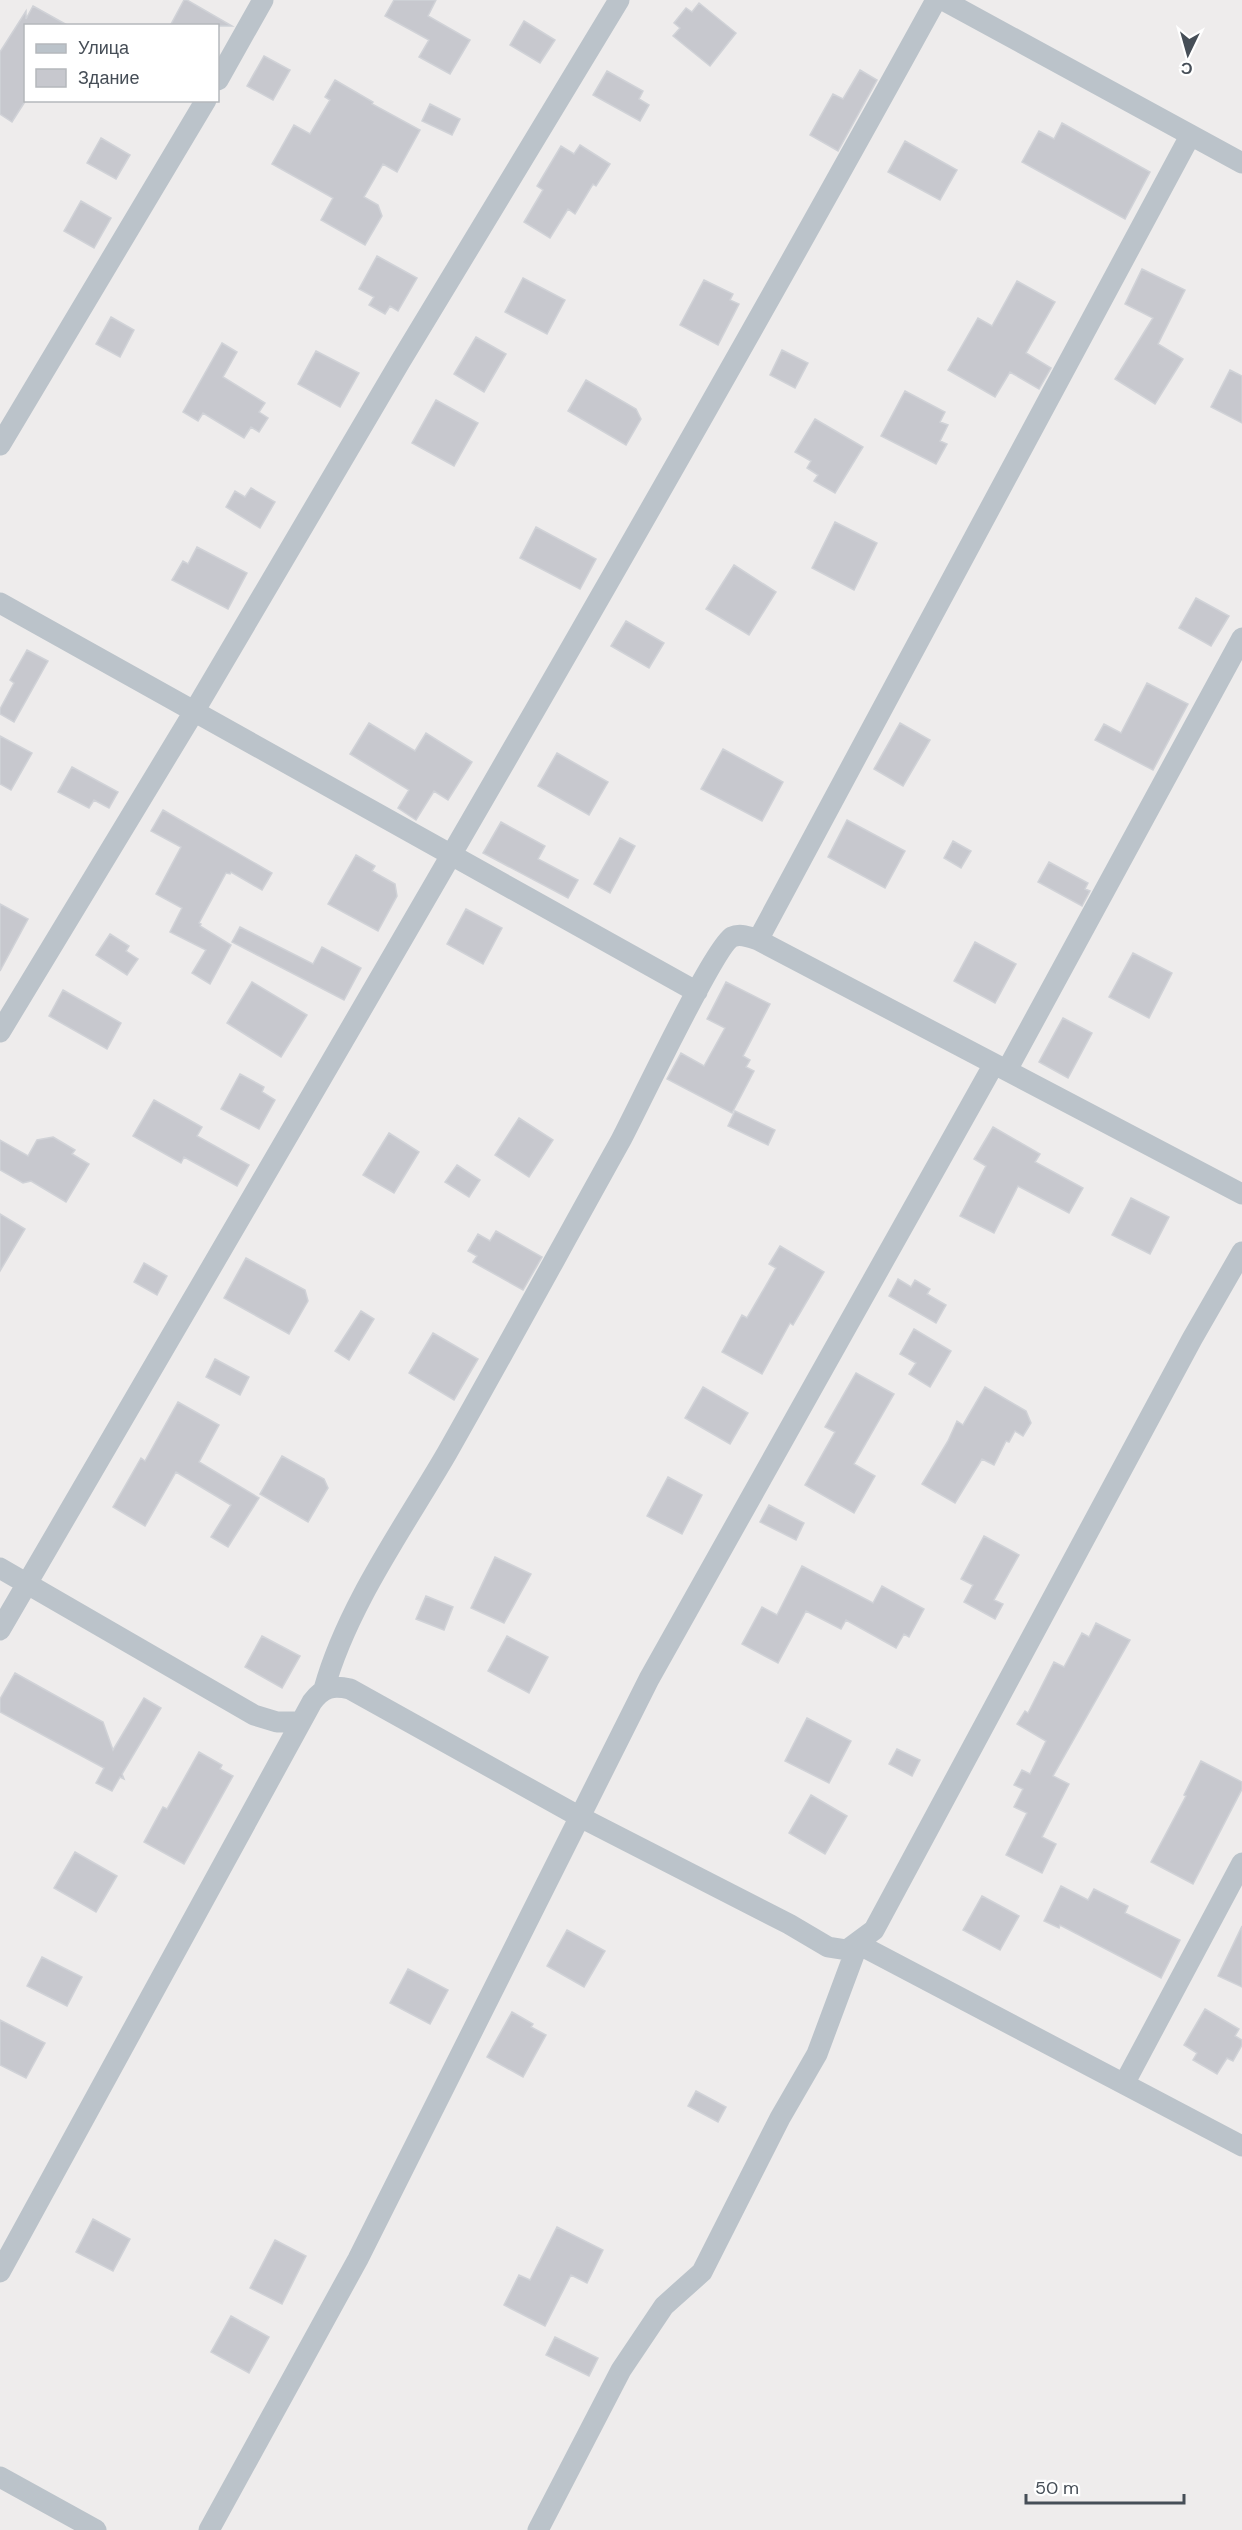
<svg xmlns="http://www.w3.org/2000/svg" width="1242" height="2530" font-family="'DM Sans',sans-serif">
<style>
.building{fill:#c7c8ce;stroke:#d0d2d7;stroke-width:1.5}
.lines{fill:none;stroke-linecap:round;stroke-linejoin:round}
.minor{stroke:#bbc3ca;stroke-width:21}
</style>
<rect width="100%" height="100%" fill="#eeecec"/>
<path class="building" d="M184,0H187L232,26H170Z
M394,0H436L428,16L470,40L450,74L419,57L429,40L385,16Z
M699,3L736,33L710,66L673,36L680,28L674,23L686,8L692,12Z
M33,6L69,26H26V100L12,122L0,114V52L26,11V19Z
M524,21L555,40L540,63L510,45Z
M264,56L290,70L273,100L247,86Z
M860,70L877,80L838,151L810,135L833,94L843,99Z
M607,71L643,91L639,99L649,105L640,121L593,95Z
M335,80L373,102L372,104L420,130L397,172L383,164L364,197L378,205L382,216L365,245L321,220L333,198L272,164L294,125L310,134L330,100L325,97Z
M430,104L460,119L452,135L422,121Z
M1062,123L1150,172L1125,219L1022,162L1039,131L1054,139Z
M101,138L130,155L116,179L87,163Z
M905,141L957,170L940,200L888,172Z
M580,145L610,164L596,186L593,184L575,214L568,209L550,238L524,222L543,190L537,186L561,146L574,154Z
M81,201L111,218L94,248L64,231Z
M377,256L417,278L398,311L390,306L385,314L369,305L374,297L359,289Z
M1142,269L1185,290L1158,344L1183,359L1155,404L1115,379L1153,318L1125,304Z
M523,278L565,300L547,334L505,312Z
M704,280L733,294L730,300L739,304L718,345L680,325Z
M1017,281L1055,302L1026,353L1051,368L1039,389L1010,372L995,397L948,370L978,318L992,326Z
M111,317L134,330L120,357L96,344Z
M476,337L506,354L484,392L454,374Z
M222,343L237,352L223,377L265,403L259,412L268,418L259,432L251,427L244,438L203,413L198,421L183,412Z
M782,350L808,363L795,388L770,375Z
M316,351L359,373L340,407L298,384Z
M1230,370L1242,376V423L1211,407Z
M586,380L636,409L641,419L626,445L568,411Z
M905,391L945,412L940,422L948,425L940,441L947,444L936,464L881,436Z
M436,400L478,423L454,466L412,443Z
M815,419L863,447L835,493L814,481L818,475L807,468L811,461L795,452Z
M251,488L275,502L260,528L226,507L235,491L245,497Z
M835,522L877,543L854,590L812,568Z
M536,527L596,559L580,589L520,558Z
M197,547L247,573L228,609L172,580L183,561L188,564Z
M734,565L776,592L749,635L706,609Z
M1196,598L1229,616L1211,646L1179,628Z
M626,621L664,643L649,668L611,646Z
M27,650L48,661L14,722L0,714V709L14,683L10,680Z
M1147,683L1188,704L1153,770L1095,740L1104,724L1121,733Z
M369,723L415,751L426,733L472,762L448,800L434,791L416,820L398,808L409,790L350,754Z
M900,723L930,740L903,786L874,769Z
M0,736L32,753L11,790L0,784Z
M723,749L783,782L762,821L701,789Z
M557,753L608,782L589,815L538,786Z
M72,767L118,792L109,808L94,800L89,808L58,792Z
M163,810L272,873L262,890L231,872L230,874L226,873L199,923L201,924L200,926L231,945L210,984L192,973L206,950L170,932L182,908L156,894L181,847L151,831Z
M847,820L905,851L885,888L828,857Z
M501,822L545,846L538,859L578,880L568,898L483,853Z
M620,838L635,846L610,893L594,884Z
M953,841L971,851L961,868L944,858Z
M356,855L375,866L372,871L395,884L397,896L378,931L328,904Z
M1049,862L1088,883L1085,889L1090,891L1082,906L1038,882Z
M0,904L28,919L0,971Z
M466,909L502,928L483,964L447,944Z
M240,927L313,964L322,947L361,968L344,1000L232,942Z
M110,934L129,946L126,951L138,959L127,975L96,955Z
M975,942L1016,964L995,1003L954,981Z
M1133,953L1172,973L1149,1018L1109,997Z
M252,982L307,1015L281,1057L227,1023Z
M726,982L770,1004L743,1056L750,1060L746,1067L754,1071L732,1113L667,1079L681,1053L704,1066L725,1028L707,1019Z
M63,990L121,1023L107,1049L49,1016Z
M1063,1018L1092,1033L1068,1078L1039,1062Z
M240,1074L264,1087L262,1092L275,1100L259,1129L221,1109Z
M154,1100L202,1127L197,1136L249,1165L237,1186L184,1157L181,1163L133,1136Z
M735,1111L775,1130L768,1145L728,1126Z
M519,1118L553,1140L529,1177L495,1155Z
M993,1127L1040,1154L1035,1162L1083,1188L1069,1213L1018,1186L994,1233L960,1216L986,1166L974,1159Z
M389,1133L419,1152L394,1193L363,1175Z
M53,1137L75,1150L72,1154L89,1164L66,1202L31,1181L23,1183L0,1170V1140L28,1156L37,1140Z
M457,1165L480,1180L469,1197L445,1182Z
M1131,1198L1169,1217L1150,1254L1112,1235Z
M0,1214L25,1229L0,1271Z
M496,1231L542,1257L523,1290L473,1262L477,1256L468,1251L478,1234L490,1241Z
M780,1246L824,1272L793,1325L790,1323L762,1374L722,1352L742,1315L747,1318L776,1268L769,1264Z
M246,1258L305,1290L308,1301L289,1334L224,1298Z
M144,1263L167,1276L157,1295L134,1282Z
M898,1279L911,1287L915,1280L930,1289L927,1294L946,1305L936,1323L889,1296Z
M361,1311L374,1319L349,1360L335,1351Z
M914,1329L951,1351L930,1387L909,1374L916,1363L900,1354Z
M433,1333L478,1359L454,1400L409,1373Z
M215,1359L249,1377L240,1395L206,1377Z
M856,1373L894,1394L854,1464L875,1476L854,1513L805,1485L835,1432L825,1427Z
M703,1387L748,1413L730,1444L685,1418Z
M985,1387L1026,1411L1031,1423L1023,1436L1015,1431L1009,1442L1006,1441L994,1465L982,1459L955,1503L922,1484L948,1441L957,1421L963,1425Z
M178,1402L219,1425L199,1462L259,1498L228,1547L211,1537L231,1505L176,1472L145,1526L113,1507L141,1458L145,1461Z
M282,1456L324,1479L328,1488L308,1522L260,1494Z
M668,1477L702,1495L682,1534L647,1516Z
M769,1505L804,1523L796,1540L760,1522Z
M984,1536L1019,1555L994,1600L1003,1604L995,1619L964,1602L973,1585L961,1579Z
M495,1557L531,1574L504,1623L471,1608Z
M802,1566L873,1603L882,1586L924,1609L909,1637L904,1634L896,1648L846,1620L841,1629L806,1611L778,1663L742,1644L762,1607L777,1615Z
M426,1596L453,1607L444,1630L416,1619Z
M1096,1623L1130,1640L1053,1776L1069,1784L1042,1837L1056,1844L1042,1873L1006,1855L1027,1813L1014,1807L1023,1789L1014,1785L1022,1770L1030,1774L1046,1741L1017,1724L1025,1711L1028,1713L1054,1662L1064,1667L1082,1633L1089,1637Z
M262,1636L300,1656L282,1688L245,1667Z
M507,1636L548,1657L529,1693L488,1671Z
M15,1673L103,1722L113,1750L144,1698L161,1708L122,1774L124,1779L120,1777L112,1791L96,1783L104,1768L0,1712V1699Z
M807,1718L851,1741L829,1783L785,1761Z
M897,1749L920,1760L912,1776L889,1764Z
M199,1752L222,1765L220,1769L233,1776L184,1864L144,1842L163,1807L167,1809Z
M1201,1761L1242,1782V1789L1193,1884L1151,1862L1186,1796L1184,1795Z
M811,1795L847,1816L825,1854L789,1833Z
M75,1852L117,1876L96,1912L54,1888Z
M1061,1886L1088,1900L1094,1889L1128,1906L1125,1913L1180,1940L1161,1978L1060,1925L1059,1928L1044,1921Z
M982,1896L1019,1916L1000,1950L963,1930Z
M1242,1926V1987L1218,1976Z
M567,1930L605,1951L584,1987L547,1966Z
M42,1957L82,1977L67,2006L27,1986Z
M408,1969L448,1990L430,2024L390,2003Z
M1205,2009L1239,2029L1235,2036L1242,2040V2045L1233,2061L1227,2058L1217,2074L1193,2060L1197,2053L1184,2045Z
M512,2012L533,2024L531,2027L546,2035L523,2077L487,2057Z
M0,2020L45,2043L26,2078L0,2065Z
M696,2091L726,2107L718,2122L688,2106Z
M93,2219L130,2239L113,2271L76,2252Z
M557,2227L603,2250L587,2283L571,2275L545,2326L504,2305L519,2275L530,2280Z
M275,2240L306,2256L282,2304L250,2288Z
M231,2316L269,2337L249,2373L211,2352Z
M555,2337L598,2358L589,2376L546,2355Z"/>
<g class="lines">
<path class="minor" d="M943,0L1242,163
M218,80L263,0
M0,445L206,100
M0,603L697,992
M758,940L1190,136
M0,1032L195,710L400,362L619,0
M1007,1070L1242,638
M0,1568L254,1715L277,1722H301
M0,1630C315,1088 634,549 936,0
M324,1689C347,1606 404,1527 447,1453C506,1349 563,1244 621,1140C637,1110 714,947 732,937C740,933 750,937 758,940L1242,1194
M858,1944L1242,2146
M1124,2084L1242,1863
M0,2272L312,1702C323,1687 333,1685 350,1689L580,1817L789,1924L828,1947L847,1950L874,1930L1192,1339L1242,1252
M0,2477L96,2530
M209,2530L358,2259L649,1679L994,1064
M538,2530L621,2370L664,2306L702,2272L780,2118L817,2054L858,1944"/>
</g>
<rect x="24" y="24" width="195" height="78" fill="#ffffff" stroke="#b5b8bc" stroke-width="1.5"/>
<rect x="36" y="44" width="30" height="9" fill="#bbc3ca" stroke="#b5b8bc" stroke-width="1.5"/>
<text x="78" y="54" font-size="18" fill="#464e57">Улица</text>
<rect x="36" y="69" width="30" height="18" fill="#c7c8ce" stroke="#b5b8bc" stroke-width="1.5"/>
<text x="78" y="84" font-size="18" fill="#464e57">Здание</text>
<g transform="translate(1188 54) rotate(185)" stroke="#ffffff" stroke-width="4.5" paint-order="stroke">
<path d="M0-4.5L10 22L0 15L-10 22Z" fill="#464e57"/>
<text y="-9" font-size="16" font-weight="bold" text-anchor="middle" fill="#464e57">С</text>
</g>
<path d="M1026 2494v9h158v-9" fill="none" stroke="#464e57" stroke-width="3"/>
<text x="1035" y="2494" font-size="18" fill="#464e57" stroke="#ffffff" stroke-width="4.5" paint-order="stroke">50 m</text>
</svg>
